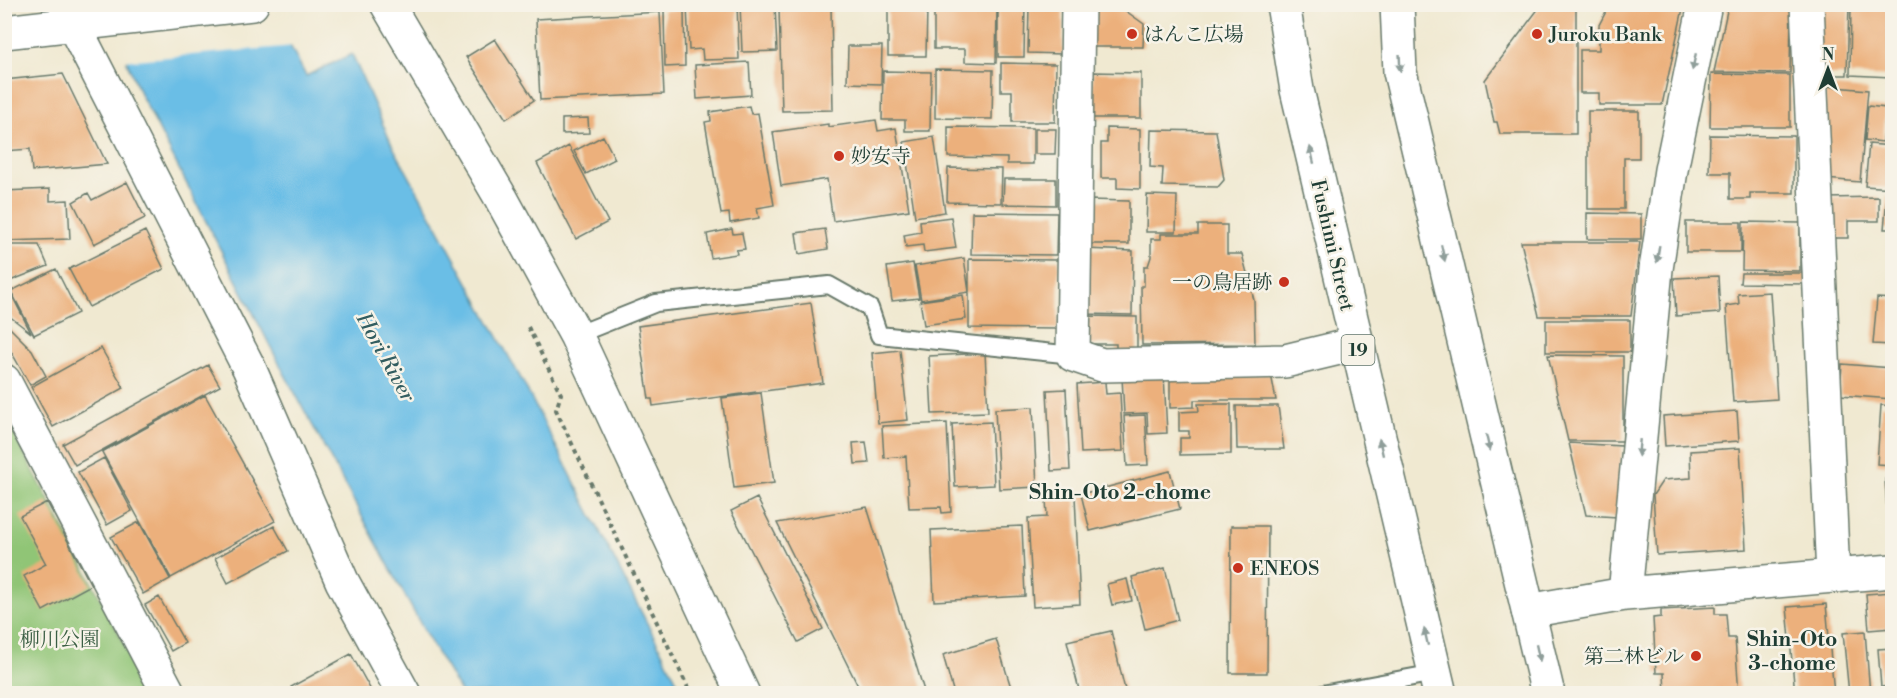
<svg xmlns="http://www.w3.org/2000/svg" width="1897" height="698" font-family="'Libre Bodoni','Noto Serif JP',serif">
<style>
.green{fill:#90c576;stroke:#588155;stroke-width:1.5}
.water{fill:#6abee6;stroke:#447e8d;stroke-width:1.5}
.pier{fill:#f0e9d1}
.building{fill:#ecb07b}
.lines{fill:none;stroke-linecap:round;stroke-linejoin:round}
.service-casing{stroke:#68796b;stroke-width:20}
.minor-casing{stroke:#68796b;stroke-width:36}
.tertiary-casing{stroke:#68796b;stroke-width:36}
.primary-casing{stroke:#68796b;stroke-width:36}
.trunk-casing{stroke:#68796b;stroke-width:36}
.path{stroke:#68796b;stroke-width:4;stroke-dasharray:4.5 4.5;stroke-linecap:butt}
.service{stroke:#fff;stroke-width:16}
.minor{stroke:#fff;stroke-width:33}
.tertiary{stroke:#fff;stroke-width:33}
.primary{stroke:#fff;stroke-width:33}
.trunk{stroke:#fff;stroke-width:33}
.oneway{fill:#8f9e9a}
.poi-dot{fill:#c8321e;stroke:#f7f3e8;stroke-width:2}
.labels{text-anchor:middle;stroke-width:5;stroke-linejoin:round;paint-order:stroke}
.shield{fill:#f7f3e8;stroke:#60746a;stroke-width:1.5}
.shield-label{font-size:18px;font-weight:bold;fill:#1f3d34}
.poi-label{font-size:20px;fill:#1f3d34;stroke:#f7f3e8;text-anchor:start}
.street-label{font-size:20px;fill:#1f3d34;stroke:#f7f3e8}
.park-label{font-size:20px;fill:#3b5f44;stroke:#f7f3e8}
.water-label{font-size:21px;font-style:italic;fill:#325d60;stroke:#f7f3e8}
.neighbourhood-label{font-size:21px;font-weight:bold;fill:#1f3d34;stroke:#f7f3e8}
</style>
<rect width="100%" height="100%" fill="#f7f3e8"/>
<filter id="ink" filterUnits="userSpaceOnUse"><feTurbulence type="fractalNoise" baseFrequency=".0167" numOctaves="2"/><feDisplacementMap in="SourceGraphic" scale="12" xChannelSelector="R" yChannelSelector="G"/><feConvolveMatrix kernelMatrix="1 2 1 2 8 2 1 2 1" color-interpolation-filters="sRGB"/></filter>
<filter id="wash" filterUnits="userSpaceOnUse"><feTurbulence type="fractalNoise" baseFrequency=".008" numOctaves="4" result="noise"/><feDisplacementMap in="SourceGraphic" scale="24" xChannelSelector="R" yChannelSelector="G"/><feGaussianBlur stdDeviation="1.35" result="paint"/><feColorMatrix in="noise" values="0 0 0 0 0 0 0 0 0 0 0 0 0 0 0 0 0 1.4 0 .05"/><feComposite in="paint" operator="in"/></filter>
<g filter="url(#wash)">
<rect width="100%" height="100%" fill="#f0e9d1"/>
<path class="green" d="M4,415L146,685L142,693H5Z"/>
<path class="water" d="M103,5H269L306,76L352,54L392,145L524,384L683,693H461L427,636L283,371L140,93Z"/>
<path class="pier" d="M100,4H272L294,46L123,61Z"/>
<g id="blocks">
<path class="building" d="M737,4L739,59L703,60L702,49L689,50L687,6Z
M740,4H775L777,51L742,52Z
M998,4H1025L1024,57H998Z
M1029,4H1063V54L1028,53Z
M1089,4H1116L1144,24L1143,47H1089Z
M1542,4H1576V134H1500L1497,122H1494L1485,80Z
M1610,4H1684L1662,105H1599V93H1580V50H1599V25Z
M1819,4H1849L1847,75H1817Z
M1851,4H1892L1891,77L1850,75Z
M934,6L997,7L996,63L965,62V49H934Z
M1728,6H1791L1790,73L1714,72Z
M831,7L833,110L782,111L779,9Z
M888,7L927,8L926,56H888Z
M664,10H684L685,66L665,67Z
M660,12L664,94L540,100L536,19Z
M495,39L534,100L506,119L466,57Z
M848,46H882L881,84L847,83Z
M749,62L751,95L697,99L695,65Z
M1001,63L1056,64L1055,122H1012V91H1001Z
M935,69L993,70L992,119L935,118Z
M883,71L931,72L930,131H905V120H882Z
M1093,72L1141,73V118H1092Z
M63,74L107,164L32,171L30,149L4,151V80Z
M1711,74L1790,75V127H1710Z
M1825,86L1868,90L1860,182L1825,179Z
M749,106L751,114L758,113L774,205L757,208L759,218L730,223L729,213L721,214L705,122L711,121L710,112Z
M1868,106L1886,108L1883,142L1865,140Z
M1588,111H1639V158H1624V209H1588Z
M588,118L589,133L562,134V119Z
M876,120L878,131L896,128L909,210L833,221L827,179L781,186L773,132L828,124V127Z
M948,127L1033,128V164H1007V158L948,157Z
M1107,128L1140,129V189L1117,188V178H1101V143H1107Z
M1035,129H1056L1055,154H1035Z
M1151,130L1216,131L1224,180L1218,187L1162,186L1163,168L1150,167Z
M1710,135L1794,136V193H1750V199H1730V173H1709Z
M603,136L615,159L586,174L574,151Z
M934,137L945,212L915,217L904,142Z
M1869,144L1892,146V188L1865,186Z
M569,146L608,222L576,239L537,163Z
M948,168L1002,169L1001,203L947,202Z
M1004,179H1056V205L1003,204Z
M127,182L145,218L94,244L73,202L88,193L92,200Z
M50,189V201L68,200L70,239L4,241V191Z
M1147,195L1177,196L1176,232H1146Z
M1887,196H1892V229H1884Z
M1879,197V221H1848V238H1826V198Z
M1088,200L1129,201V244H1087Z
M972,212L1057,213L1056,255L971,254Z
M1587,213L1641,214V239H1587Z
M951,217L956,248L924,252L923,245L906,247L904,235L921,232L920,221Z
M1686,222H1741V252H1686Z
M1743,222L1800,223V271L1742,270Z
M1198,225H1227V254H1242L1254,300L1255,344L1142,345L1141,286H1144V266H1148L1151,257V239H1161V234H1198Z
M732,229L733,234L742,233L745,249L736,250L737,254L711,258L707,234Z
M825,229L828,249L799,254L796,233Z
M145,231L164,269L89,307L69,269Z
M1521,242H1640L1631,316H1539Z
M4,245H39L48,266L10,281L4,268Z
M1086,249L1133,251L1132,315L1085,314Z
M964,258L969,292L921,300L915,266Z
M969,259L1059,260L1058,329L969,328Z
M913,263L919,298L892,301L887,267Z
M56,269L78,313L34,335L11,291Z
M1741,273H1807V284L1740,283Z
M1718,276L1720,313L1676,316L1674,278Z
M4,280L31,333L4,312Z
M1770,292L1777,399L1733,402L1726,306L1739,304L1738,294Z
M963,295L966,319L924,325L920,301Z
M1877,298L1892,299V345L1873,344Z
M811,303L823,383L653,406L652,399H649L638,326Z
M1087,316L1137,317V352L1116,351V344H1086Z
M1546,320H1630V352H1546Z
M7,325L32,350L46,376L30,385L8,346Z
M101,348L124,388L53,427L31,387Z
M900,350L908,420L878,423L872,353Z
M985,353L988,412L932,414L929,356Z
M1548,355L1623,356V441H1568Z
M1842,364L1892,368V399L1840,395Z
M208,365L220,386L75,465L63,444Z
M1170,374H1271L1276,400H1194V407L1170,408Z
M1164,375L1167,433L1148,434L1147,413L1124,414L1122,377Z
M1105,382L1106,394L1120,393L1123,451L1081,453L1077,384Z
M1066,389L1070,470L1051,471L1047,390Z
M761,393L774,483L734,488L722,398Z
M205,395L275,521L171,578L102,452Z
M1198,404H1231V454L1180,455V438H1189V431H1179V412L1199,411Z
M1881,405L1892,406V465L1877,464Z
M1236,406H1278L1284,449H1237Z
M1033,407L1037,487L999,489L995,409Z
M1737,411L1739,441L1665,446L1663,416Z
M1145,415L1148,465L1127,466L1124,416Z
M991,422L994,485L955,487L952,424Z
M947,423L951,512L942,513L941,507L909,508L906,456L884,458L882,426Z
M866,442L869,463L855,464L853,443Z
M1569,443L1622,446L1617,517L1586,515Z
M1740,448L1746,549L1657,555L1653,495L1663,480L1691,478L1690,451Z
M104,458L132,511L107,525L78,472Z
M1170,471L1180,509L1090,531L1081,494Z
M1885,479H1892V528H1888Z
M1075,496L1080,604L1033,607L1028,518L1047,517L1046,498Z
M757,498L823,629L798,642L731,511Z
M47,502L91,585L43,611L24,576L46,564L20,516Z
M867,507L925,694H862L777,523Z
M139,522L170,579L143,594L111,537Z
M274,526L288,551L228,583L215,558Z
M1022,526L1025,596L934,601L931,530Z
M1231,526H1268L1267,673H1230Z
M1165,568L1178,620L1145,629L1132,577Z
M1127,579L1132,601L1112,605L1107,584Z
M1892,592V628L1869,630L1866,594Z
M159,597L185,643L171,651L145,605Z
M1826,604L1834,694H1795L1787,607Z
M1715,607V614H1726L1728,638H1735L1739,694H1665L1664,673H1656L1653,618L1661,617V610Z
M1111,631L1126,694H1080L1067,641Z
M1865,631L1870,694H1849L1843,633Z
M996,639L1013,694H954L943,655Z
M1892,648V686L1881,687L1878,649Z
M351,654L373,694H295L291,687Z"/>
</g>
</g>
<g filter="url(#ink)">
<use href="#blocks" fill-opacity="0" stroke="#68796b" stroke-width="1.5"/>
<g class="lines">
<g class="service-casing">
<path id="service" d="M576,335L656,303L829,285L870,308L879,335L1073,355
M1322,694L1435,673"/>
</g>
<g class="minor-casing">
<path id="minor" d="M1078,4L1073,355L1102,365L1285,361L1356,344
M1807,4L1833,576
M4,381L169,694
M1625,594L1656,269L1671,170L1705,4
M1528,611L1625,594L1892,571"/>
</g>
<g class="tertiary-casing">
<path id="tertiary" d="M387,4L501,198L576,335L743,694
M73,24L249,368L342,581L404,694"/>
</g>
<g class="primary-casing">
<path id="primary" d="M4,32L252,4"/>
</g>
<g class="trunk-casing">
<path id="trunk" d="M1283,4L1297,90L1440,694
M1397,4L1400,72L1548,694"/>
</g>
<path class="path" d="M528,327L561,394L556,410L691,694"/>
<use href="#service" class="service"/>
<use href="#minor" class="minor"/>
<use href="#tertiary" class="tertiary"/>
<use href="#primary" class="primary"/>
<use href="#trunk" class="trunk"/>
</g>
<defs><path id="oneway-solid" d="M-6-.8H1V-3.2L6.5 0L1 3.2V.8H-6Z" transform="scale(1.5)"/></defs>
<g class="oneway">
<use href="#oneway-solid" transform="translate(1694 62) rotate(102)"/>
<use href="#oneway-solid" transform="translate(1400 63) rotate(87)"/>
<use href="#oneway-solid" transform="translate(1312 155) rotate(-103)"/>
<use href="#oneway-solid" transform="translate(1443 253) rotate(77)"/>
<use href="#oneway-solid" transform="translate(1658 254) rotate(99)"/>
<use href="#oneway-solid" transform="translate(1488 443) rotate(77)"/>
<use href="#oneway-solid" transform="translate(1381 447) rotate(-103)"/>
<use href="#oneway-solid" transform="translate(1639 448) rotate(95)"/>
<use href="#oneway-solid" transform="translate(1426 637) rotate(-103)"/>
<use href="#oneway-solid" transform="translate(1538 653) rotate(77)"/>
</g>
</g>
<g class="poi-dot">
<circle cx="1132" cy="34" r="6"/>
<circle cx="1537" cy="34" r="6"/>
<circle cx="839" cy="156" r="6"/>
<circle cx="1284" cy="282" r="6"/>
<circle cx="1238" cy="568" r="6"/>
<circle cx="1696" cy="656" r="6"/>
</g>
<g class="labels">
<rect class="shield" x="1341.5" y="335" width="33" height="30" rx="4.5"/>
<g class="shield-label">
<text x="1358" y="356">19</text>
</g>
<g class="poi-label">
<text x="1144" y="41">はんこ広場</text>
<text x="1549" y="41">Juroku Bank</text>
<text x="851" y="163">妙安寺</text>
<text x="1272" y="289" text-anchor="end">一の鳥居跡</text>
<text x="1250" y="575">ENEOS</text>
<text x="1684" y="663" text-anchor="end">第二林ビル</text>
</g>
<g class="street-label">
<text transform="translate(1333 245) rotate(77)" y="7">Fushimi Street</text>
</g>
<g class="park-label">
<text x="60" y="646">柳川公園</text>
</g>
<g class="water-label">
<text transform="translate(386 357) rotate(61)" y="7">Hori River</text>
</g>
<g class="neighbourhood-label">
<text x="1120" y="499">Shin-Oto 2-chome</text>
<text x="1792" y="646">Shin-Oto<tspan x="1792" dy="24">3-chome</tspan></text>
</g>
</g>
<rect width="1897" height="698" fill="none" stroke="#f7f3e8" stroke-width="24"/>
<g transform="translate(1828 69)" stroke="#f7f3e8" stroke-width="4.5" paint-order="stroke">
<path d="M0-4.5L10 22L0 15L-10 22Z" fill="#1f3d34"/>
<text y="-9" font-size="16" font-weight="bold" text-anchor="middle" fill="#1f3d34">N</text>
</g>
</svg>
